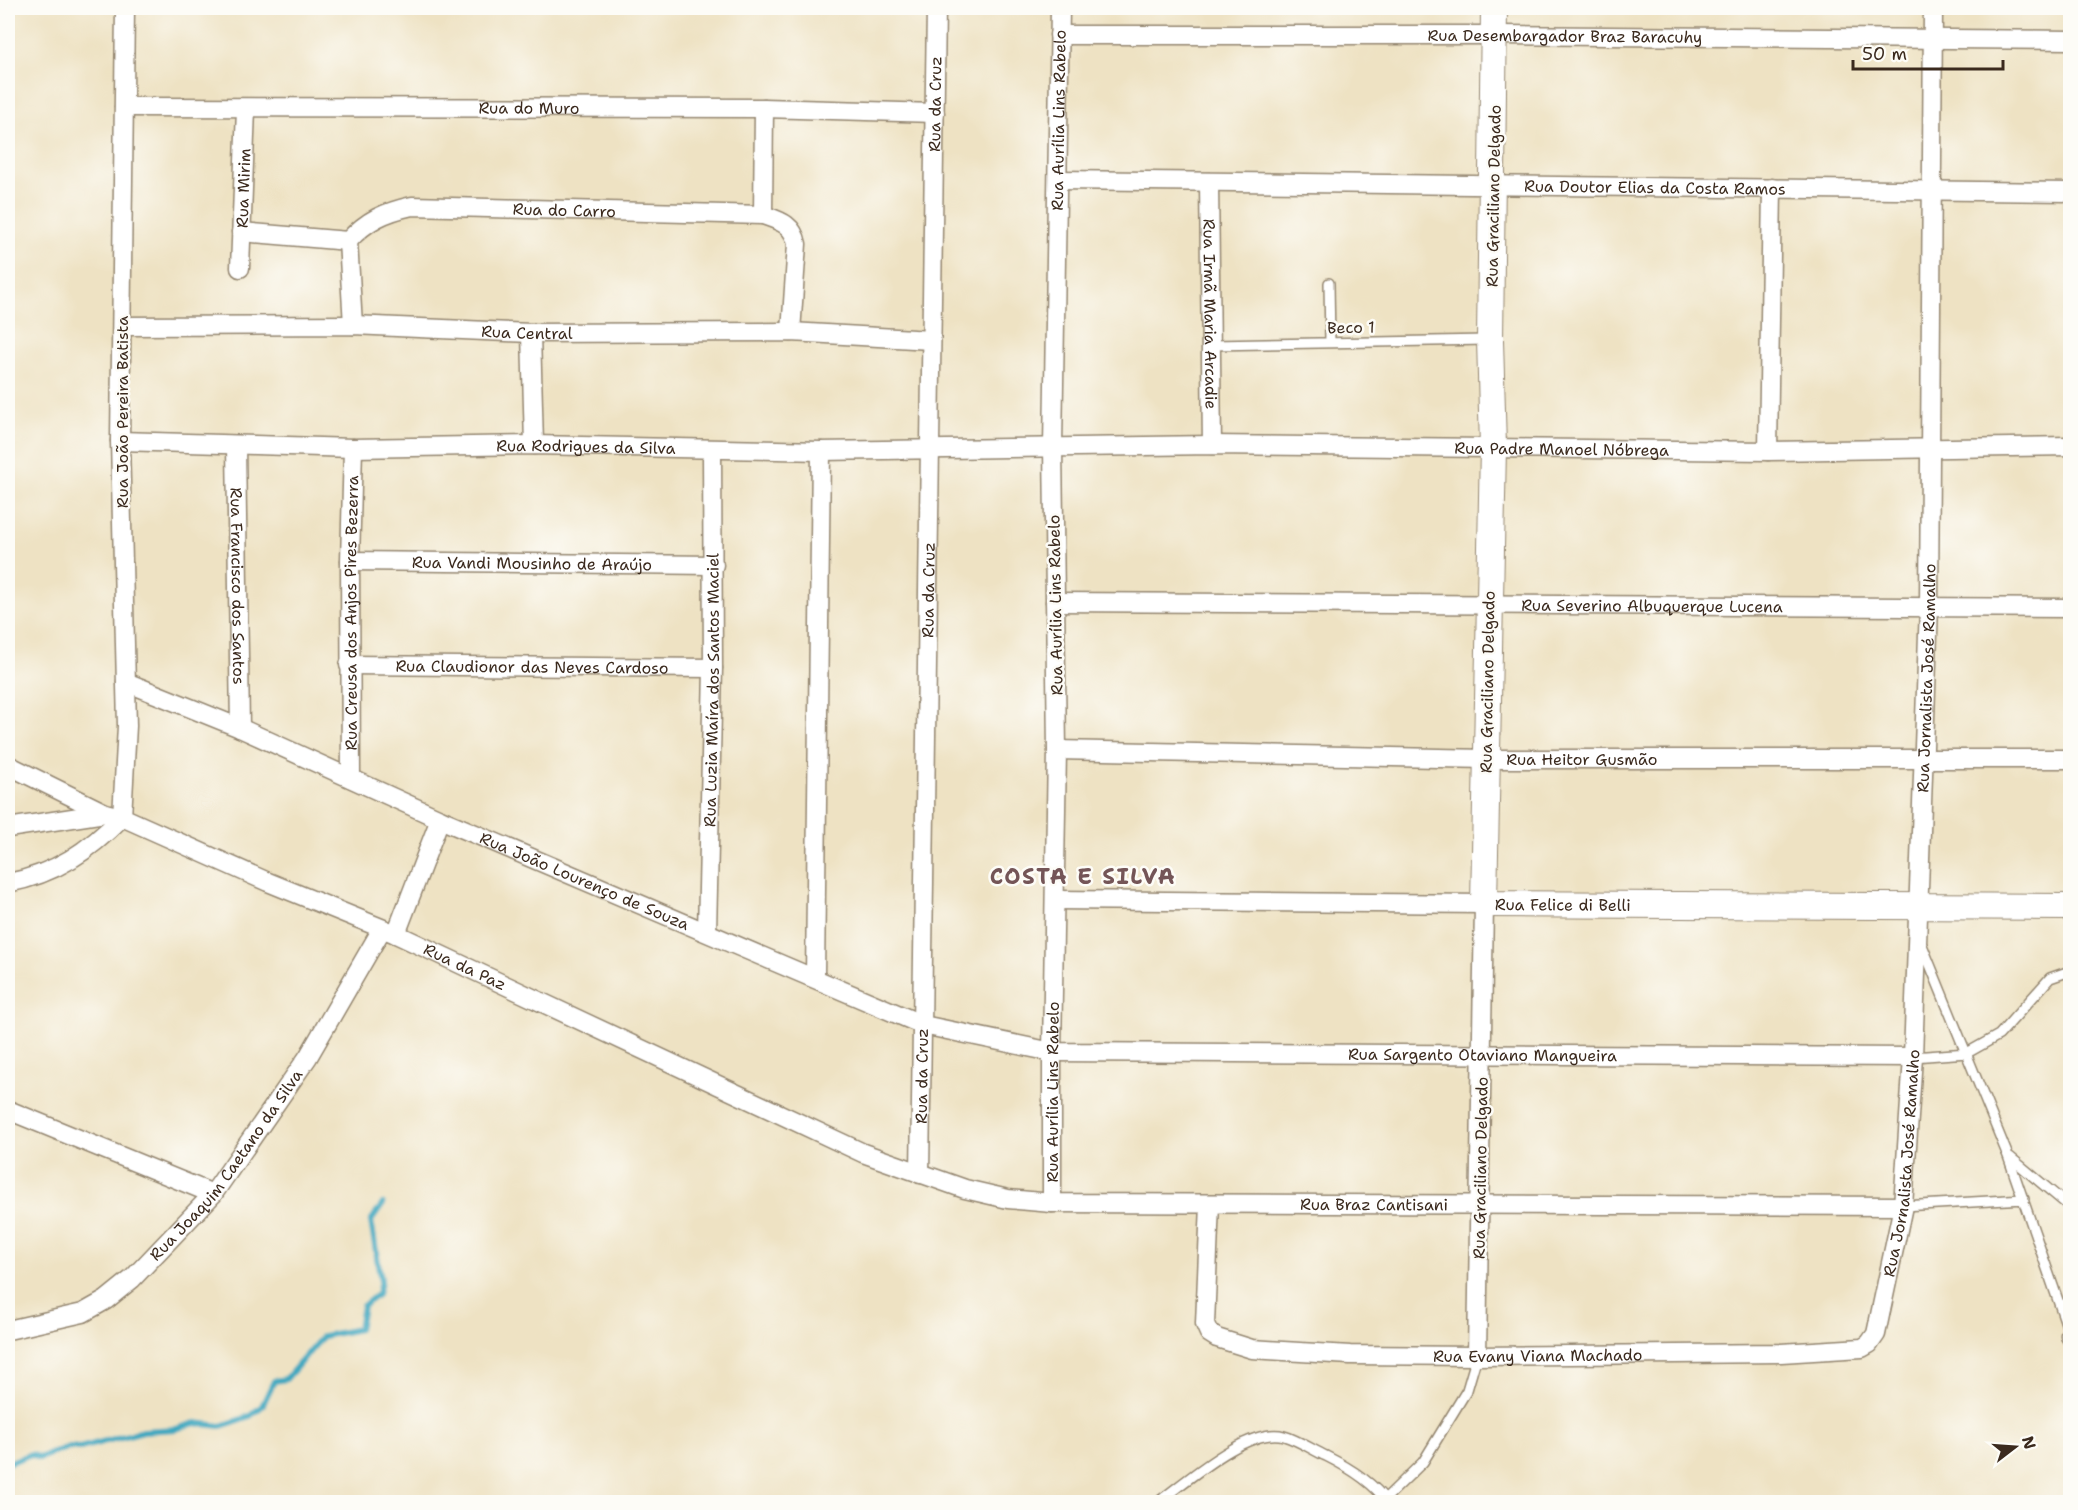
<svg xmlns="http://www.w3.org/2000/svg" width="2078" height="1510" font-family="'Shantell Sans',sans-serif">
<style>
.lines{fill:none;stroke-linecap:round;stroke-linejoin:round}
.stream{stroke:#40a8c0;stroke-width:6}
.lane-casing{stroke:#948670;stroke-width:12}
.street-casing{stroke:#948670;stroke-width:21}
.secondary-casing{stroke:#948670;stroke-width:28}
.lane{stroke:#fff;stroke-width:9}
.street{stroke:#fff;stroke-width:18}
.secondary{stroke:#fff;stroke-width:26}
.labels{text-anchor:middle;stroke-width:5;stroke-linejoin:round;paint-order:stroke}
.street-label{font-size:16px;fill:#3b2a1e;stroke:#fdfcf7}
.district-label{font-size:22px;font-weight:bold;letter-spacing:1.5px;fill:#745557;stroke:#fdfcf7}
</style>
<rect width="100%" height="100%" fill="#fdfcf7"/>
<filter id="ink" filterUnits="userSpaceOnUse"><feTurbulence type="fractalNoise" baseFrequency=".0167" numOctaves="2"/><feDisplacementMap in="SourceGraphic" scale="12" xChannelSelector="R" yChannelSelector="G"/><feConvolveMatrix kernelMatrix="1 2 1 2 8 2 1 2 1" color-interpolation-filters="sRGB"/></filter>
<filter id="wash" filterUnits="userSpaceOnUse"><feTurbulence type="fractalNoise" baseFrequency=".008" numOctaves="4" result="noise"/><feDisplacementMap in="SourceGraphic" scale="24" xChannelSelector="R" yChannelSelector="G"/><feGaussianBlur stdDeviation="1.35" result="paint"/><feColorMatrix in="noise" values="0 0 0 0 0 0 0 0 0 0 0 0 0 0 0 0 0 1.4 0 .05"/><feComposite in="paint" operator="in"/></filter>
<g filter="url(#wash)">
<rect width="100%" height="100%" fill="#eee2c3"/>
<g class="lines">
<path class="stream" d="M8,1463L31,1454L39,1458L69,1447L80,1448L143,1431L176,1429L195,1423L221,1426L236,1421L250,1416L262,1406L274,1381L286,1379L323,1336L359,1329L363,1306L378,1294L381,1281L371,1221L383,1204"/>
</g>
</g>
<g filter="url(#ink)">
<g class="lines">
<g class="lane-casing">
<path id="lane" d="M1329,283L1330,342
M1213,345L1488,340
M1922,945L2008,1156L2070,1335
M1913,1057L1967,1053L1999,1035L2050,978L2070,971
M2010,1157L2070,1207
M1903,1206L2024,1199
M1385,1499L1423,1462L1467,1390L1477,1356
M1158,1502C1186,1482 1248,1426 1284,1436C1298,1440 1313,1450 1326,1456C1348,1467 1373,1482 1387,1502"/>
</g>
<g class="street-casing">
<g id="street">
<path id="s1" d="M1059,35H1494L2070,40"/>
<path id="s2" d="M124,107L764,108L935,113"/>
<path id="s3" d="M1058,180L2070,192"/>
<path id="s4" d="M1209,182L1212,445"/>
<path d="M763,215L764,108"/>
<path id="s5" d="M241,232L348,241C367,220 385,212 412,206L763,215C780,221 793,224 797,244L791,332"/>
<path d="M348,241L353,325"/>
<path id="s6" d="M240,268L246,109"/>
<path id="s7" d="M122,326L353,325L531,333L791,332L931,340"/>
<path d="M531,333L534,445"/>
<path id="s8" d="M120,441L353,448L534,445L821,451L1212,445L1768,451L2070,446"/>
<path id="s9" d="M236,445L240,728"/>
<path d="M1768,451L1772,188"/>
<path id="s10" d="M350,561L714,565"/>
<path id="s11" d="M1055,602L2070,608"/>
<path id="s12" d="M349,665L713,668"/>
<path id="s13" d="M126,682L240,728L440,819L923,1025L1052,1052L1913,1057"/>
<path id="s14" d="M1057,750L1486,759H2070"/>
<path id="s15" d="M8,765L105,813L122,817L268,882L396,934L863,1153L965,1189L1008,1199L1052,1203L1903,1206"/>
<path id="s16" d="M351,778L350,561L353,448"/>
<path d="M122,817L127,726L120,441L125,8"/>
<path d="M8,828L105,813"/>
<path d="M8,883C55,874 89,851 122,817"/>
<path d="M1055,900L1484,904L1477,1356"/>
<path id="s17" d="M707,932L713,668L712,450"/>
<path d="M396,934L440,819"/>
<path d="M815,977L821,451"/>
<path d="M8,1110L213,1194"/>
<path id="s18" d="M920,1174L936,8"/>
<path id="s19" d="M1052,1203V1052L1057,750L1053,447L1060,8"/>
<path id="s20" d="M1210,1204L1205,1324L1209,1333L1217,1338L1252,1349L1350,1355L1477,1356L1781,1353L1862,1348L1869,1344L1876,1334L1903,1206L1913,1057L1929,606L1933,8"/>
<path id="s21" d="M8,1330L83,1313L106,1300L132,1279L213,1194L308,1057L382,929"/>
<path d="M2070,1334V1336"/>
</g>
</g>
<g class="secondary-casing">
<g id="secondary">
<path id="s22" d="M1494,8L1490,340L1493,447L1484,904L2070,907"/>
</g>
</g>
<use href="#lane" class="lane"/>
<use href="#street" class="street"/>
<use href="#secondary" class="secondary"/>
</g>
</g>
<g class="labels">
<g class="street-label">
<text dy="6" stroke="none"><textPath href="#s1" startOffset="506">Rua Desembargador Braz Baracuhy</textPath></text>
<text dy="6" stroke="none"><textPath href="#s18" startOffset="1070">Rua da Cruz</textPath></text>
<text dy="6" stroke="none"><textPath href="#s2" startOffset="405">Rua do Muro</textPath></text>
<text dy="6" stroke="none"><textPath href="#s19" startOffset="1083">Rua Aurília Lins Rabelo</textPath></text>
<text dy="6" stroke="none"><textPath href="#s3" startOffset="597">Rua Doutor Elias da Costa Ramos</textPath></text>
<text dy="6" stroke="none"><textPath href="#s6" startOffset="80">Rua Mirim</textPath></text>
<text transform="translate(1493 196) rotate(-89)" y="6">Rua Graciliano Delgado</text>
<text dy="6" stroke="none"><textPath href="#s5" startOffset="334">Rua do Carro</textPath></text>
<text dy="6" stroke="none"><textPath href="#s4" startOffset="132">Rua Irmã Maria Arcadie</textPath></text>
<text transform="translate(1351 327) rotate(-1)" y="6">Beco 1</text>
<text dy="6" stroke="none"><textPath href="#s7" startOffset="405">Rua Central</textPath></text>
<text transform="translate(122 412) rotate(-90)" y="6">Rua João Pereira Batista</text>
<text dy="6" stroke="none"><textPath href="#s8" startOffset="466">Rua Rodrigues da Silva</textPath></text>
<text dy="6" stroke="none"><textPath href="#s8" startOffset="1442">Rua Padre Manoel Nóbrega</textPath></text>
<text dy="6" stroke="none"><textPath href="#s10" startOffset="182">Rua Vandi Mousinho de Araújo</textPath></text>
<text dy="6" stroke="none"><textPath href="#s9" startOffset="141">Rua Francisco dos Santos</textPath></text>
<text dy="6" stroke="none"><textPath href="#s18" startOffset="584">Rua da Cruz</textPath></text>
<text transform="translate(1055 605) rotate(-91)" y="6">Rua Aurília Lins Rabelo</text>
<text dy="6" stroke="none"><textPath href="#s11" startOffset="597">Rua Severino Albuquerque Lucena</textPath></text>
<text dy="6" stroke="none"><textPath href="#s16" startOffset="165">Rua Creusa dos Anjos Pires Bezerra</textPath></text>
<text dy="6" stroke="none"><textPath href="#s12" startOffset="183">Rua Claudionor das Neves Cardoso</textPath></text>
<text dy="6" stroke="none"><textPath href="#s20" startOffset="1466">Rua Jornalista José Ramalho</textPath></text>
<text transform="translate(1487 682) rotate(-89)" y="6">Rua Graciliano Delgado</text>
<text dy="6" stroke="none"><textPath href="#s17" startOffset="242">Rua Luzia Maíra dos Santos Maciel</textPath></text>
<text dy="6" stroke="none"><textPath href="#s14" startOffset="525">Rua Heitor Gusmão</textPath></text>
<text dy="6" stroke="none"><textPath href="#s13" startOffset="500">Rua João Lourenço de Souza</textPath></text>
<text dy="6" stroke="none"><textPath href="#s22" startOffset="975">Rua Felice di Belli</textPath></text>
<text dy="6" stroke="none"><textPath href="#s15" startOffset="500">Rua da Paz</textPath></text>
<text dy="6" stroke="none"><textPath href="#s13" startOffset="1430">Rua Sargento Otaviano Mangueira</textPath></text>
<text dy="6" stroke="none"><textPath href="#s18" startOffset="98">Rua da Cruz</textPath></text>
<text dy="6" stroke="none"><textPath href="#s19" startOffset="111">Rua Aurília Lins Rabelo</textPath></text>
<text dy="6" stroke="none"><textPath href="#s20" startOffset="980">Rua Jornalista José Ramalho</textPath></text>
<text dy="6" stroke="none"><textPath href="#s21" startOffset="285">Rua Joaquim Caetano da Silva</textPath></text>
<text transform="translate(1480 1168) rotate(-89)" y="6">Rua Graciliano Delgado</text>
<text dy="6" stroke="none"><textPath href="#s15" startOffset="1458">Rua Braz Cantisani</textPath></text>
<text dy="6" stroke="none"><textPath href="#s20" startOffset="462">Rua Evany Viana Machado</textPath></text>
</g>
<g class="district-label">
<text x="1083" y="884">COSTA E SILVA</text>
</g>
</g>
<rect width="2078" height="1510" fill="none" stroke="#fdfcf7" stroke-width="30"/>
<g transform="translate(2015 1447) rotate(73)" stroke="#fdfcf7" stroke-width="4.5" paint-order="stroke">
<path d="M0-4.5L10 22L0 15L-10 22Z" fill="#3b2a1e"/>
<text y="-9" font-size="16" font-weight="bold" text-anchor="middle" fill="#3b2a1e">N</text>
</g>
<path d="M1853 60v9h150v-9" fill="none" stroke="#3b2a1e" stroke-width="3"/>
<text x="1862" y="60" font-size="18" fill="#3b2a1e" stroke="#fdfcf7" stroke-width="4.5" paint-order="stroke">50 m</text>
</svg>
